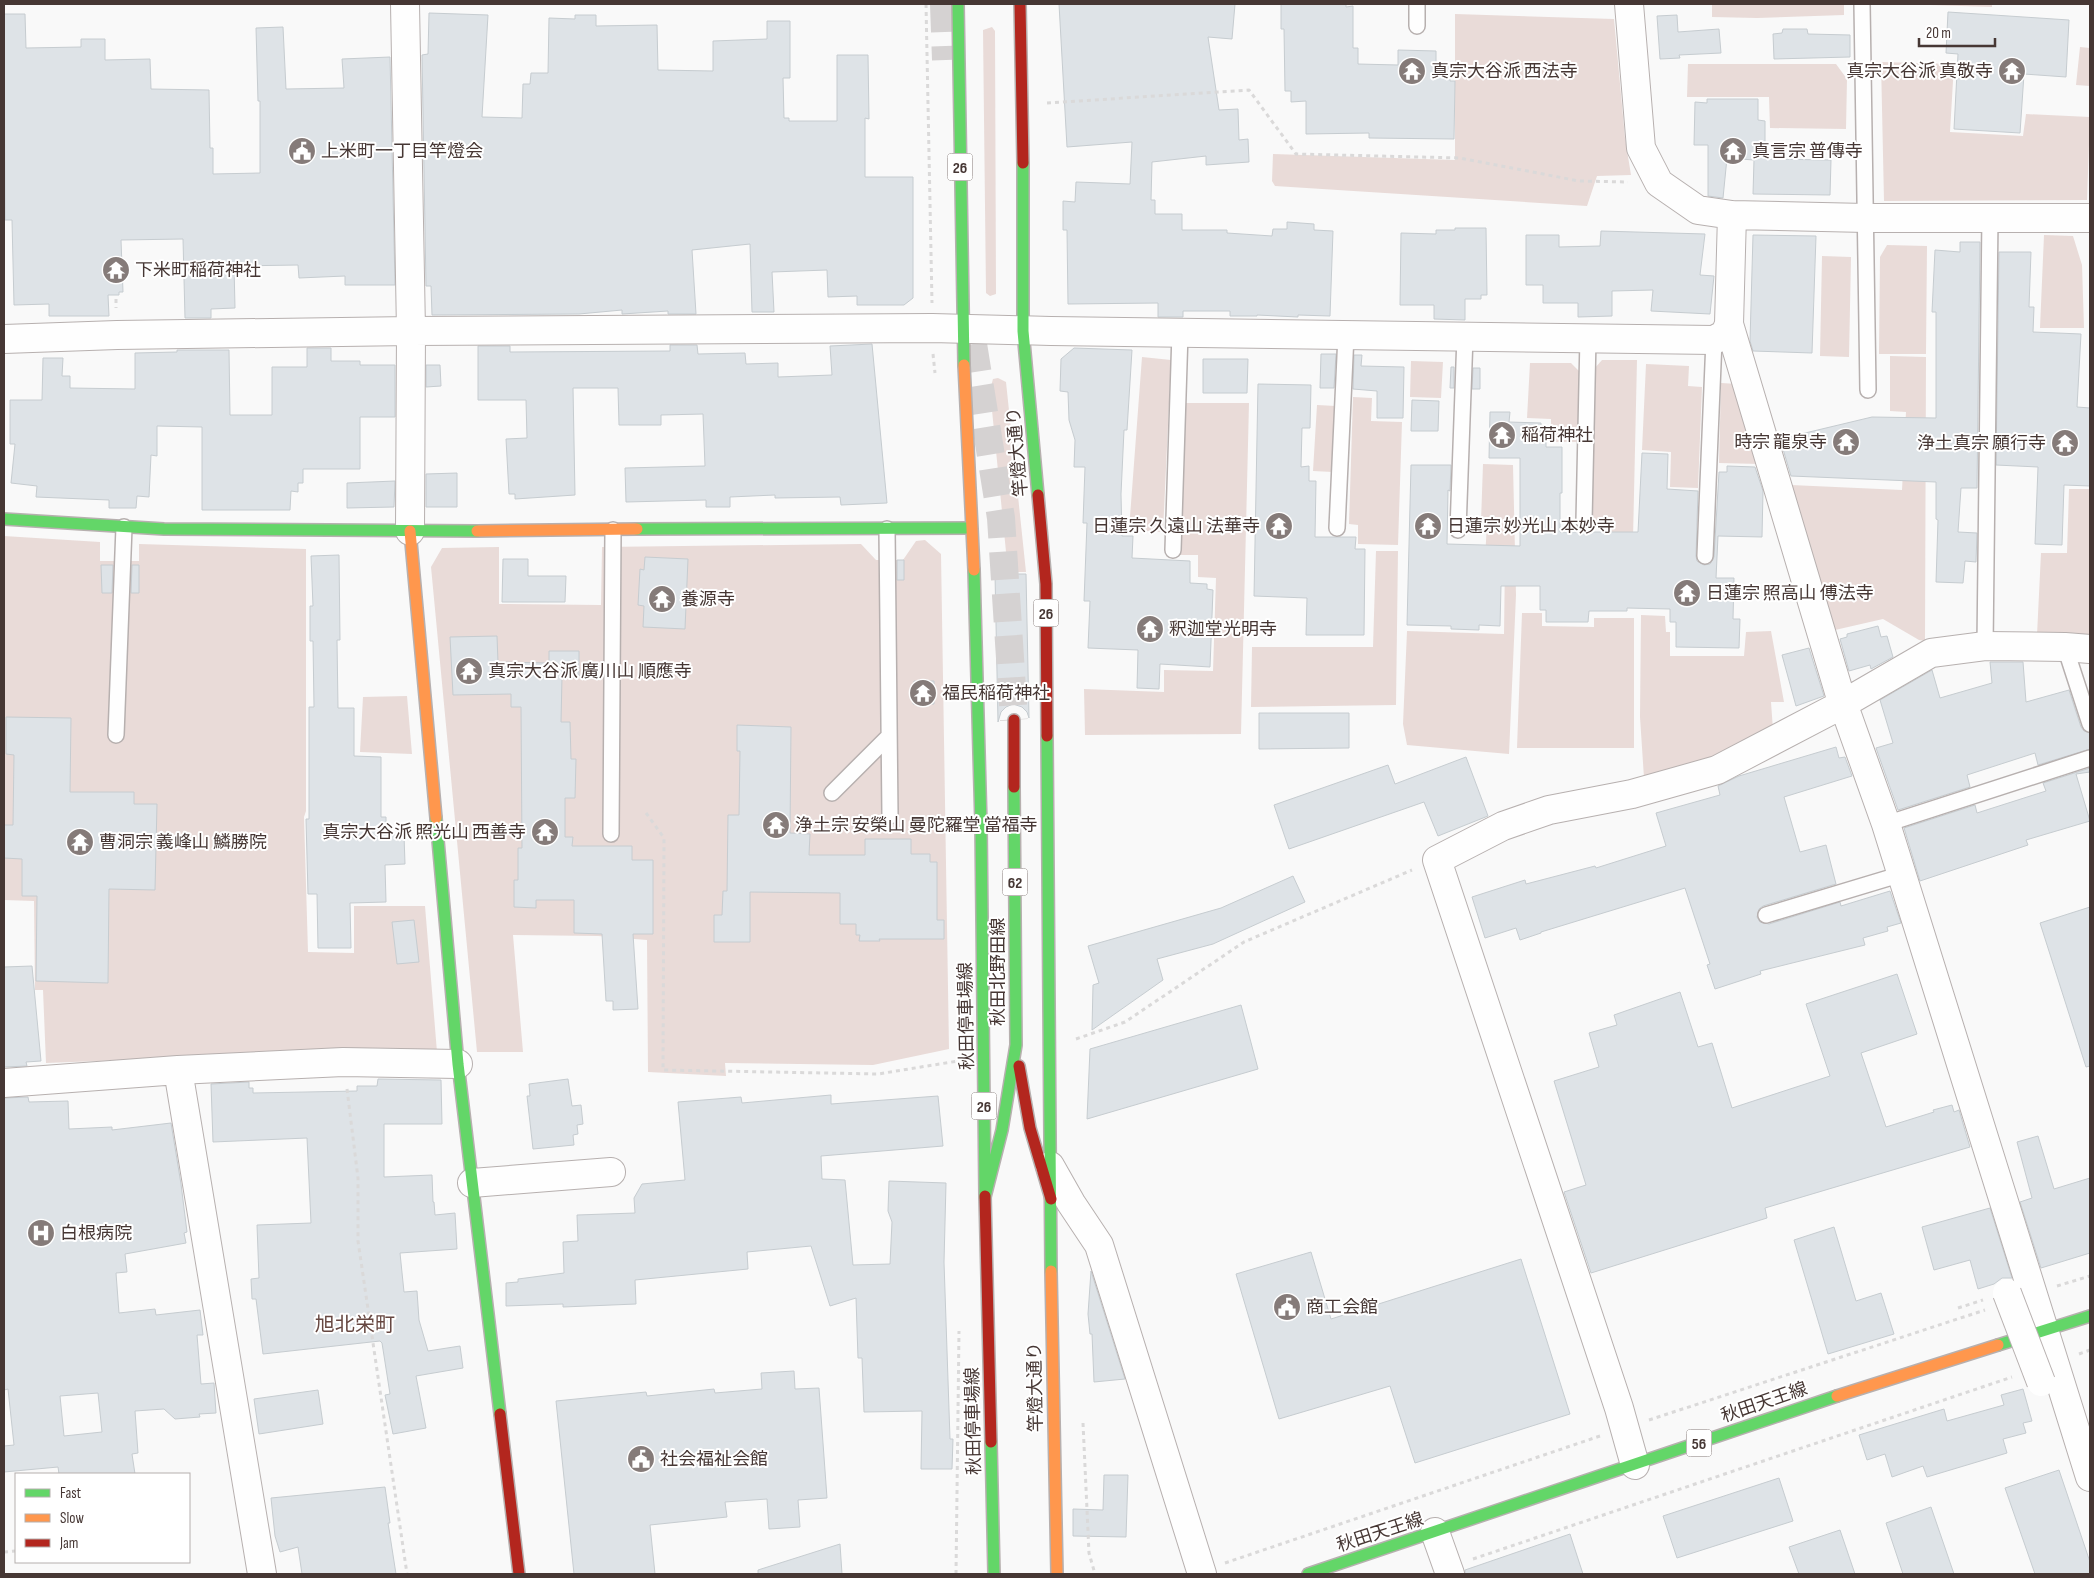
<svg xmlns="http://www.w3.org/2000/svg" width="2094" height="1578" font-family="'Sofia Sans Condensed','Noto Sans JP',sans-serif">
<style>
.green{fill:#e9dbd8}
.building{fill:#dee3e7;stroke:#c6ccd0;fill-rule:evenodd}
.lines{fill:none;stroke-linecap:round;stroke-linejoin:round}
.highway-tunnel{stroke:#d5d2d2;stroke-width:28;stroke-dasharray:28 14;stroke-linecap:butt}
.lane-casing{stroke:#b7b0af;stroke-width:18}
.street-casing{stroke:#b7b0af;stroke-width:30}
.fast-casing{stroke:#b7b0af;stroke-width:14}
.slow-casing{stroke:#b7b0af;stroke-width:14}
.jam-casing{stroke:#b7b0af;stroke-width:14}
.path{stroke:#dad9d9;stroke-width:3;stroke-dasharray:4 4;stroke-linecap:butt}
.lane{stroke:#fefefe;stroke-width:15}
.street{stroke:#fefefe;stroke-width:28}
.fast{stroke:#63d668;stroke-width:11}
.slow{stroke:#ff974d;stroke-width:11}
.jam{stroke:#b3261e;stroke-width:11}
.street-bridge-casing{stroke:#b7b0af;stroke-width:30;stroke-linecap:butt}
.street-bridge{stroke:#fefefe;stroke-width:28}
.labels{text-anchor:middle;stroke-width:4;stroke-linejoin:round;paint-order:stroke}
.shield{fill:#fff;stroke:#7e7371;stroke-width:1}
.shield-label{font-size:16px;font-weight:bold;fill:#463734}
.poi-label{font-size:18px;fill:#463734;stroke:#fff;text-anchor:start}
.street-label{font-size:18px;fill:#463734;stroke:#fff}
.quarter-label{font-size:20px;fill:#664741;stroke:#fff}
</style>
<rect width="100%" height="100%" fill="#f9f9f9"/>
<path class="green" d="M1712,4H1844V15L1757,18L1712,17Z
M1899,4H1992V7Z
M1455,14L1614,19L1625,138L1631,175L1597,176L1587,206L1275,186L1272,181L1273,154L1455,160Z
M992,27L995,31L996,294L990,296L986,293L983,30Z
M2080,47L2090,48V86L2076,85Z
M1881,62L1954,64L1950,132L2023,136L2026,114L2090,117L2087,200L1884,201Z
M1688,64H1836L1847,79L1846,129L1770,128L1769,97H1687Z
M2044,235L2073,236L2082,265L2084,328H2040Z
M1887,245L1927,246L1926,354H1879L1880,257Z
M1822,256L1851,257L1849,357L1820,356Z
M1890,356L1926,357L1925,641L1919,640L1883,619L1835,630L1791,485L1902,490L1906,412L1890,411Z
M1142,357L1171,360L1163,532L1129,530Z
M1602,360H1637L1633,539L1606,537L1607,521L1591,520L1594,369Z
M1411,361L1443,362L1441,398L1410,397Z
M1530,363H1571L1582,374L1581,442H1551V419L1527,418Z
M1646,364L1689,366L1688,386L1702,387L1698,488L1670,487L1671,452L1642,450Z
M998,378L1006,382L1026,572H1008L990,390L993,379Z
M1721,383L1738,384L1760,464L1719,463Z
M1353,397L1372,398L1371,421L1402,422L1398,545L1358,544V525L1349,524Z
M1183,403H1249L1241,734L1085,735L1084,689L1164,692V670L1213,671L1216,578L1198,577V555H1177Z
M1317,405L1336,406L1333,472L1313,471Z
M1483,464L1513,465L1516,595L1509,754L1407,745L1403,724L1407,631L1504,634L1505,560L1485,559L1487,523L1481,522Z
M2069,489H2090V639L2037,635L2041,553H2067Z
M4,536L100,542V561H139V544L306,549V811L304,817L308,952L354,953V906H425L437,1052L259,1055L46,1063L43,990H35L34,901L4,900Z
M925,540L941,554L949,1049L873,1065L725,1063L726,1076L648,1072L647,940L598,936L513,935L523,1052H477L431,567L442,548L499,547V604L601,605L602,547L861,544L876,560H903L916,541Z
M1376,551H1398L1396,705L1251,707L1252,647H1373Z
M1522,613H1542V626L1594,627V618H1634V748H1517Z
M1641,615L1665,616L1666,632H1670V656H1744L1746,632L1771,631L1784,702H1771L1773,730L1711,761L1644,778L1640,717Z
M407,696L412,754L360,752L363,697Z"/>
<path class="building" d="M1059,4H1235L1232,39L1208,37L1219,110L1238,109L1239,140L1248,139L1249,162L1206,165V156L1152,162L1151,200H1155V214H1182V230H1227V233L1272,236L1273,229H1287V222L1314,224V230L1333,231L1330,316L1298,315V317L1257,315V316H1230V311H1183V317H1158V303L1068,304L1067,230H1063V201L1075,202L1076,182L1130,184L1132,142L1067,147Z
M1281,4H1346V7L1353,6V48H1358V64L1398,65V50L1436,51V65H1450V81H1455L1454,139L1369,138V133L1306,134V101L1291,102V91H1285L1284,29H1281Z
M1948,12L2069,20L2066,77L2024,74L2020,133L1954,129L1958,54L1946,53Z
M429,13L488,15L482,117L522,118L523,84H530L531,73H548L549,18L575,19V15H596V26L657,25L658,70L713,71V41L767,39V21H790V78H783L784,118H789V121H837V55H868L869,119L865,118V177H913V298L904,305H857V296L828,297L827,270L772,272L774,312H752L750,244L692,250L696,314H668V311L622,314V310L579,314L432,315L431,286H426L422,55L428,54Z
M4,14H25L26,48L81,47V39H105V60L150,59L151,89L209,90L210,148H213V174L260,173V101H258L256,28L283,27L286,89L344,88L342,59L390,57L395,285H345V276L299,278L298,265L234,266L235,308L211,309V318H185L183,239L121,240L123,292H119V295H108L109,316H49V304L14,305L12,220H5Z
M1677,15L1678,32L1719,29L1721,53L1679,55L1680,58L1660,59L1657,16Z
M1783,29H1807L1808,34L1850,35V57L1774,59L1773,34L1782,33Z
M1707,99H1758V120L1765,121V159L1831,160L1830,195L1753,194L1754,160L1727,158L1723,198L1708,196V145H1694L1695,102L1707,103Z
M1455,228H1486L1487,295H1481V299H1465V320L1434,319V305H1400L1401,233L1436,234V230H1455Z
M1601,231L1705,234L1700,275L1714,276L1710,314L1651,311L1653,290L1612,291V316L1578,317V303H1543V285H1526V235H1559V247L1600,246Z
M1753,235L1816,236L1812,353L1753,351L1750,341Z
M1960,242H1980L1977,488H1961L1958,532L1977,533L1976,562L1965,561L1963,583L1936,582L1938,520L1936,519V482L1791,476L1780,439L1872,417L1936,418V312H1932L1935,250L1960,252Z
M1999,252H2031L2029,307H2034L2033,332L2081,334L2077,407L2090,408V486L2064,485L2062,545L2035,544L2038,467L1996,465Z
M872,344L887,503L841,505L840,497L775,498V495L730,497V507H706V500L626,502L625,468L705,466L703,414L661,415V425H619L618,388H573L575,495L515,499V494H509L506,439L527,438L526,400H478V346H510V352L670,351V345H697L698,354L745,353L746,364L778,363V377L832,375L830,346Z
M307,348H331V361H360V365H395V417H360V469H303V483H298V492L291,491L290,510H202V427L157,426V456L151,455L149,497L137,496L136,508H109V500L36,497L37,486L11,483L15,444H10V400H42L43,358H63L62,376H70V388L135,389V353L177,352V350H229L230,415H272V367H307Z
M1074,348L1132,350L1127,430H1124L1121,494L1122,536H1133L1132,558L1190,561V583L1207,584V589L1213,590L1210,667L1160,664L1159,689L1137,688L1138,650L1088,648L1090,601H1084L1087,523H1083L1085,467H1074L1075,440L1069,420L1068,392L1060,391L1061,359Z
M1321,354H1336L1334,388H1320Z
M1354,355H1362L1361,366L1404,367L1403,418H1377V391L1353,389Z
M1203,359H1248L1247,393H1203Z
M426,365H440L441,386L426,387Z
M1451,367H1454V388H1450Z
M1473,368H1480V389H1472Z
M1258,384L1311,385L1310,428H1302L1301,467L1309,466V481H1316L1315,537H1356L1355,549H1365L1364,635H1306L1307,598L1254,596Z
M1412,400L1439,401L1438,431H1411Z
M1490,412H1510L1509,422L1541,423V437H1546V447H1562V493H1560V532H1638L1642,453L1668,454L1667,489L1698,491L1696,556L1697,561L1704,565L1710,564L1714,557L1719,472H1727V466L1755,467L1763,491L1762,537L1718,536L1716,578H1734L1733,619H1740L1739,648L1676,647V622H1670V609L1627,608V611H1589L1588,622H1546V610H1540V586H1501L1500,626L1479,625V630L1451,629V626L1407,625L1411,465H1451L1450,491L1448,490L1447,544L1520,546V458H1489Z
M457,473V507H426V474Z
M395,481L394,507L347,508V483Z
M339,555L340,640H337L338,708H354V756L381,757V817H386V835H404L405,864L385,865L386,902L350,903L351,948H318L317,894H308L306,819H309V707H314L313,641H310V606H313L311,556Z
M645,557L688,559L685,629L643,627L644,606L638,605L640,569L644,570Z
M503,559H528V576H566L565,602H502Z
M897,560H904V580H897Z
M101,565H113L112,593H102Z
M132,565H139V593H131Z
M995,574H1026L1029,718L1027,712L1022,707L1013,704L1006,707L1001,712L998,722Z
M1878,626L1881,637L1887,636L1893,657L1871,669L1870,665L1849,671L1840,639L1847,637V634Z
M497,636L498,662L549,663V651H579V678L562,677L561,722H570L571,759H576L575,798H565V837H573L572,846H632V860H653V934H633L638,1009L613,1010V1001H606L602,934L574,933V900H536V908L514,907V880H518V848H522L521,707H511V694L453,695L450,637Z
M1809,648L1824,696L1796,706L1782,655Z
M1990,662H2023L2026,702L2069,690L2081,727L2084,731L2090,733V749L2038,765L2035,753L1967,775L1970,787L1898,810L1876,748L1893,743L1880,700L1932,670L1940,698L1992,683Z
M914,681H934V704H913Z
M1259,713H1349V748L1259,749Z
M6,717L71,718L70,792H134V804H157L155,890L109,889L108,983L36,981L37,896H22V859L4,858V825H13L14,755L6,754Z
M737,725L791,727L790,833L810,834L809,855H865V839H911V854H930V862H937V920H944V939H879L880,941H859L860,935H856V924H840V893L750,892V942H714V915H722L723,891H727L728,815H739L740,751H737Z
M1836,747L1839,758L1845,757L1852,776L1784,797L1800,852L1826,845L1836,884L1763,906L1759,909L1757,917L1760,922L1769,924L1840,902L1841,906L1890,891L1901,923L1887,927L1888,931L1863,938L1865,945L1760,971L1761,974L1715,989L1707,965L1710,964L1685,888L1541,932V933L1520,940L1516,928L1485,938L1472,897L1525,880L1526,884L1595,866L1596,868L1666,846L1656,813L1720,795L1718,786L1739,776Z
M1466,757L1488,816L1438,836L1424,802L1289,849L1274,805L1388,765L1395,784Z
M2090,768V772L2076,774L2090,821L2026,840L2028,845L1920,881L1904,828L1975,805L1977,813L2046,791L2043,783Z
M1293,876L1305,902L1213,944L1157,959L1163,980L1092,1030L1093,985L1099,983L1088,946L1221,908Z
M2090,907V1066L2086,1067L2040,923Z
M414,920L419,962L397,964L392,922Z
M32,966L41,1061L26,1062L27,1066L4,1067V967Z
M1897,974L1917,1034L1861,1053L1886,1127L1934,1112L1933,1110L1952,1105L1954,1112L1959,1110L1970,1147L1765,1208L1767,1218L1591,1273L1564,1192L1586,1185L1554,1081L1599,1067L1589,1033L1617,1025L1614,1015L1680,992L1698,1047L1712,1043L1732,1108L1830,1076L1806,1004Z
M1241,1005L1258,1069L1087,1119L1090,1049Z
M378,1079L441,1080L442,1124H384V1177L432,1175L433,1202H434L435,1215L455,1213L457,1249L400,1253L404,1292L417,1291L419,1320L428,1351L460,1346L463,1368L416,1376L426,1428L393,1434L385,1395L390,1394L382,1343L380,1341L263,1354L256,1299H252L251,1279L259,1278L257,1225L311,1223L307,1138L213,1142L211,1084L249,1082V1088H253V1093L357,1091V1086H377Z
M568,1079L572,1106L581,1105L583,1124L577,1125L578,1134L573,1135L574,1145L533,1149L527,1096H530L529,1084Z
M831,1095V1104L938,1096L943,1146L821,1156L822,1179L845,1180L853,1265L890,1264L892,1222L888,1211L889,1181L946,1183L944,1262L950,1439H953L952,1469H921L922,1411L864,1412L862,1358H858L856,1298L830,1306L811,1246L747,1252L748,1269L635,1280L636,1304L563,1307V1304L506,1306V1283L518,1282V1279L564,1273L563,1242L578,1241L577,1215L635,1213L634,1198L642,1184L685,1180L678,1102L741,1097L742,1103Z
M28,1097L29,1102L68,1101L69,1129L112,1127V1130L171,1123L181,1184L187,1232L184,1233L186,1243L125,1254L127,1272L116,1273L119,1313L155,1309L156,1315L200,1310L203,1335H197L201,1384L214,1383L216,1413L199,1414L200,1417L175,1419L164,1409L135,1411L138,1453L132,1454L135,1474H59L58,1467L4,1472V1446L14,1445L8,1389L4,1390V1098ZM98,1393L102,1432L64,1436L60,1396Z
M2038,1136L2054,1189L2090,1178V1253L2041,1268L2020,1202L2032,1198L2017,1142Z
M1990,1208L2012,1278H2002L1994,1284L1978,1289L1970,1260L1934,1270L1922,1227Z
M1834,1227L1856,1301L1881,1293L1894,1334L1828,1354L1794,1240Z
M1311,1252L1331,1319L1521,1259L1570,1414L1415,1463L1390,1386L1279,1419L1236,1274Z
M1091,1271L1125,1379L1094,1382L1092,1334H1090L1088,1314Z
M794,1371L795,1389L819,1388L827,1498L798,1500L800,1527L769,1529L767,1499L725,1502L727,1517L650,1525L655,1574H574L556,1401L646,1392L647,1396L714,1389L715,1393L762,1389L761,1373Z
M2023,1389L2032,1421L2023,1423L2026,1433L2003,1439L2007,1453L1927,1477L1923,1466L1892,1477L1885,1454L1867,1460L1859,1435L1944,1409L1947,1421L2004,1405L2001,1395Z
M318,1390L323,1424L259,1434L254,1399Z
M2059,1470L2090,1562V1574H2035L2005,1488Z
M1104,1475H1128L1126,1537L1073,1536V1509L1103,1510Z
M1779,1478L1793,1521L1677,1558L1663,1516Z
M385,1487L390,1523H388L396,1574H302L298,1547L280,1552L275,1536L271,1498Z
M1931,1507L1954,1574H1903L1886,1523Z
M1840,1530L1855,1574H1799L1789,1547Z
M1570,1534L1583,1574H1465V1570Z
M840,1544L842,1574H758V1570Z"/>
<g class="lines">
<path class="highway-tunnel" d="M944,4L946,60
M973,344L1001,518L1014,720"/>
<g class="lane-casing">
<path id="lane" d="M1417,4V26
M1862,4L1868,390
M1584,521L1588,338
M1337,528L1346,335
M887,529L890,816
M1458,530L1465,336
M1173,550L1180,333
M1705,556L1714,340
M1985,646L1990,217
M2065,647L2090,724
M116,735L124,527
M832,793L889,736
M1886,824L2090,758
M611,834L613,530
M1766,915L1902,874"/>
</g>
<g class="street-casing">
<path id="street" d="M405,4L411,331L410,531
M1629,4L1641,148L1659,183L1698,210L1732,215L1866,218H2090
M1729,324L1839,692L1886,824L2090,1477
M4,339L117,335L411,331L932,328L1051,331L1714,340L1725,334L1729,324L1732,215
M178,1070L343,1062L458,1064
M4,1083L178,1070L262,1574
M1050,1166L1071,1203L1099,1245L1202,1574
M472,1183L611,1172
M1635,1465L1619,1408L1437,860L1503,826L1549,810L1632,794L1717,770L1843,704L1931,653L1985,646L2065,647L2090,649
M1435,1532L1450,1574"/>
</g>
<g class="fast-casing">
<path id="fast" d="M958,4L964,365
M1023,163V331L1038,495
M4,519L164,529L477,531
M637,529L971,528
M974,570L981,825L985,1196
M1047,736L1051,1271
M436,818L458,1064L500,1414
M985,1197L1002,1130L1016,1045L1014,787
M1998,1345L2090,1316
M991,1442L994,1574
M1308,1574L1837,1396"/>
</g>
<g class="slow-casing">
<path id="slow" d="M964,365L974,570
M410,531L436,818
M477,531L637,529
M1051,1271L1057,1574
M1837,1396L1998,1345"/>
</g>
<g class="jam-casing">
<path id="jam" d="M1020,4L1023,163
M1038,495L1046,584L1047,736
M1014,720V787
M1019,1066L1030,1128L1051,1199
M985,1196L991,1442
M500,1414L519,1574"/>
</g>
<path class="path" d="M926,4L932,303
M1047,103L1249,90L1296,154L1460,158L1579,181L1628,182
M116,299V308
M933,354L935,373
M646,813L664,838L663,1070L878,1074L958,1061
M1076,1039L1125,1022L1244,942L1412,870
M347,1089L358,1178V1241L407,1574
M2057,1286L2090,1276
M1958,1308L1983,1300
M2079,1354L2090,1350
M1649,1420L1985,1310
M1083,1423L1089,1553L1095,1574
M4,1552L16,1551
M1473,1559L2012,1377
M1225,1563L1600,1436
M956,1574L959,1331"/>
<use href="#lane" class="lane"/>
<use href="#street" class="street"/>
<use href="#fast" class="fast"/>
<use href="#slow" class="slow"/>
<use href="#jam" class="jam"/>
<g class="street-bridge-casing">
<path id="street-bridge" d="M2007,1293L2041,1382"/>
</g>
<use href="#street-bridge" class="street-bridge"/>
</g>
<defs>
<g id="temple-disc" transform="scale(1.4375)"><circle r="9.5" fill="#857b79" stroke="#fff"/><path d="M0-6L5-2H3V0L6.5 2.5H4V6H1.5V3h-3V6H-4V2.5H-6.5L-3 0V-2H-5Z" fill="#fff"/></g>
<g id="civic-disc" transform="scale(1.4375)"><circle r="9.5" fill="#857b79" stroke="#fff"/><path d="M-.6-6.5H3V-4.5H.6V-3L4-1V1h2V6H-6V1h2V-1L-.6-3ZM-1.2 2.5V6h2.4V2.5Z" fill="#fff"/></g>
<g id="hospital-disc" transform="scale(1.4375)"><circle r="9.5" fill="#857b79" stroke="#fff"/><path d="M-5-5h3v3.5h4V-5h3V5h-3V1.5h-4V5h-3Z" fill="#fff"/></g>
</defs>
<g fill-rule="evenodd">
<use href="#temple-disc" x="1412" y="71"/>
<use href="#temple-disc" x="2012" y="71"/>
<use href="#civic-disc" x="302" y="151"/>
<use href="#temple-disc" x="1733" y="151"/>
<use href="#temple-disc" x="116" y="270"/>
<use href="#temple-disc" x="1502" y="435"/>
<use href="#temple-disc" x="1846" y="442"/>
<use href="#temple-disc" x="2065" y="443"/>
<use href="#temple-disc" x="1279" y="526"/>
<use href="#temple-disc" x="1428" y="526"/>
<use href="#temple-disc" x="1687" y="593"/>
<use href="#temple-disc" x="662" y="599"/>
<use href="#temple-disc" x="1150" y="629"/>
<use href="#temple-disc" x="469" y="671"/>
<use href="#temple-disc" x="923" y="693"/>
<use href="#temple-disc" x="776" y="825"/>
<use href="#temple-disc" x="545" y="832"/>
<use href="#temple-disc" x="80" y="842"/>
<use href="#hospital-disc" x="41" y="1233"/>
<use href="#civic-disc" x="1287" y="1307"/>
<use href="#civic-disc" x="641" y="1459"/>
</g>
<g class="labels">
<g class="shield">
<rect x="947.5" y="153.5" width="25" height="27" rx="4"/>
<rect x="1033.5" y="599.5" width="25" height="27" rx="4"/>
<rect x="1002.5" y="868.5" width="25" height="27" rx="4"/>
<rect x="971.5" y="1092.5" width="25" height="27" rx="4"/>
<rect x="1686.5" y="1429.5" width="25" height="27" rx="4"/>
</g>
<g class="shield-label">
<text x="960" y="173">26</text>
<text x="1046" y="619">26</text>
<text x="1015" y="888">62</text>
<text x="984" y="1112">26</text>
<text x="1699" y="1449">56</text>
</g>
<g class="poi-label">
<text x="1431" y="77">真宗大谷派 西法寺</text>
<text x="1993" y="77" text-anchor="end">真宗大谷派 真敬寺</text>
<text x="321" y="157">上米町一丁目竿燈会</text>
<text x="1752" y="157">真言宗 普傳寺</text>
<text x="135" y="276">下米町稲荷神社</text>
<text x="1521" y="441">稲荷神社</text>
<text x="1827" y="448" text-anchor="end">時宗 龍泉寺</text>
<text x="2046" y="449" text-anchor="end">浄土真宗 願行寺</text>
<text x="1260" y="532" text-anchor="end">日蓮宗 久遠山 法華寺</text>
<text x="1447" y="532">日蓮宗 妙光山 本妙寺</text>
<text x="1706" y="599">日蓮宗 照高山 傅法寺</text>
<text x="681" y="605">養源寺</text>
<text x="1169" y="635">釈迦堂光明寺</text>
<text x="488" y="677">真宗大谷派 廣川山 順應寺</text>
<text x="942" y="699">福民稲荷神社</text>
<text x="795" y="831">浄土宗 安榮山 曼陀羅堂 當福寺</text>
<text x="526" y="838" text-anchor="end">真宗大谷派 照光山 西善寺</text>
<text x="99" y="848">曹洞宗 義峰山 鱗勝院</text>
<text x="60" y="1239">白根病院</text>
<text x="1306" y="1313">商工会館</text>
<text x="660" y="1465">社会福祉会館</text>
</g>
<g class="street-label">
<text transform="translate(1017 452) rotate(-95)" y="6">竿燈大通り</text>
<text transform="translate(998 972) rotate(-90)" y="6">秋田北野田線</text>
<text transform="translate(966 1016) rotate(-91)" y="6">秋田停車場線</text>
<text transform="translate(1035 1387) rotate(-91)" y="6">竿燈大通り</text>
<text transform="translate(1764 1402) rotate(-19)" y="6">秋田天王線</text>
<text transform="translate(973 1421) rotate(-91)" y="6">秋田停車場線</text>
<text transform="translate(1380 1532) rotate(-18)" y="6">秋田天王線</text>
</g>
<g class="quarter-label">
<text x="355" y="1331">旭北栄町</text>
</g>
</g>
<rect width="2094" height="1578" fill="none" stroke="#463734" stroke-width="10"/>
<rect x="15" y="1473" width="175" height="90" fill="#ffffff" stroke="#b5afae"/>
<rect x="25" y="1489" width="25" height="8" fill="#63d668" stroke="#b5afae"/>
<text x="60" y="1498" font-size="15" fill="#463734">Fast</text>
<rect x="25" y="1514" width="25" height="8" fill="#ff974d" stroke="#b5afae"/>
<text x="60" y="1523" font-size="15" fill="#463734">Slow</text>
<rect x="25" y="1539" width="25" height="8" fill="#b3261e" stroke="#b5afae"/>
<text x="60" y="1548" font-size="15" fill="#463734">Jam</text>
<path d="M1919 38v8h76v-8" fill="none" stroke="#463734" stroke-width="2.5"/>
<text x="1926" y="38" font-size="15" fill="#463734" stroke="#ffffff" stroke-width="4" paint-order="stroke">20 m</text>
</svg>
